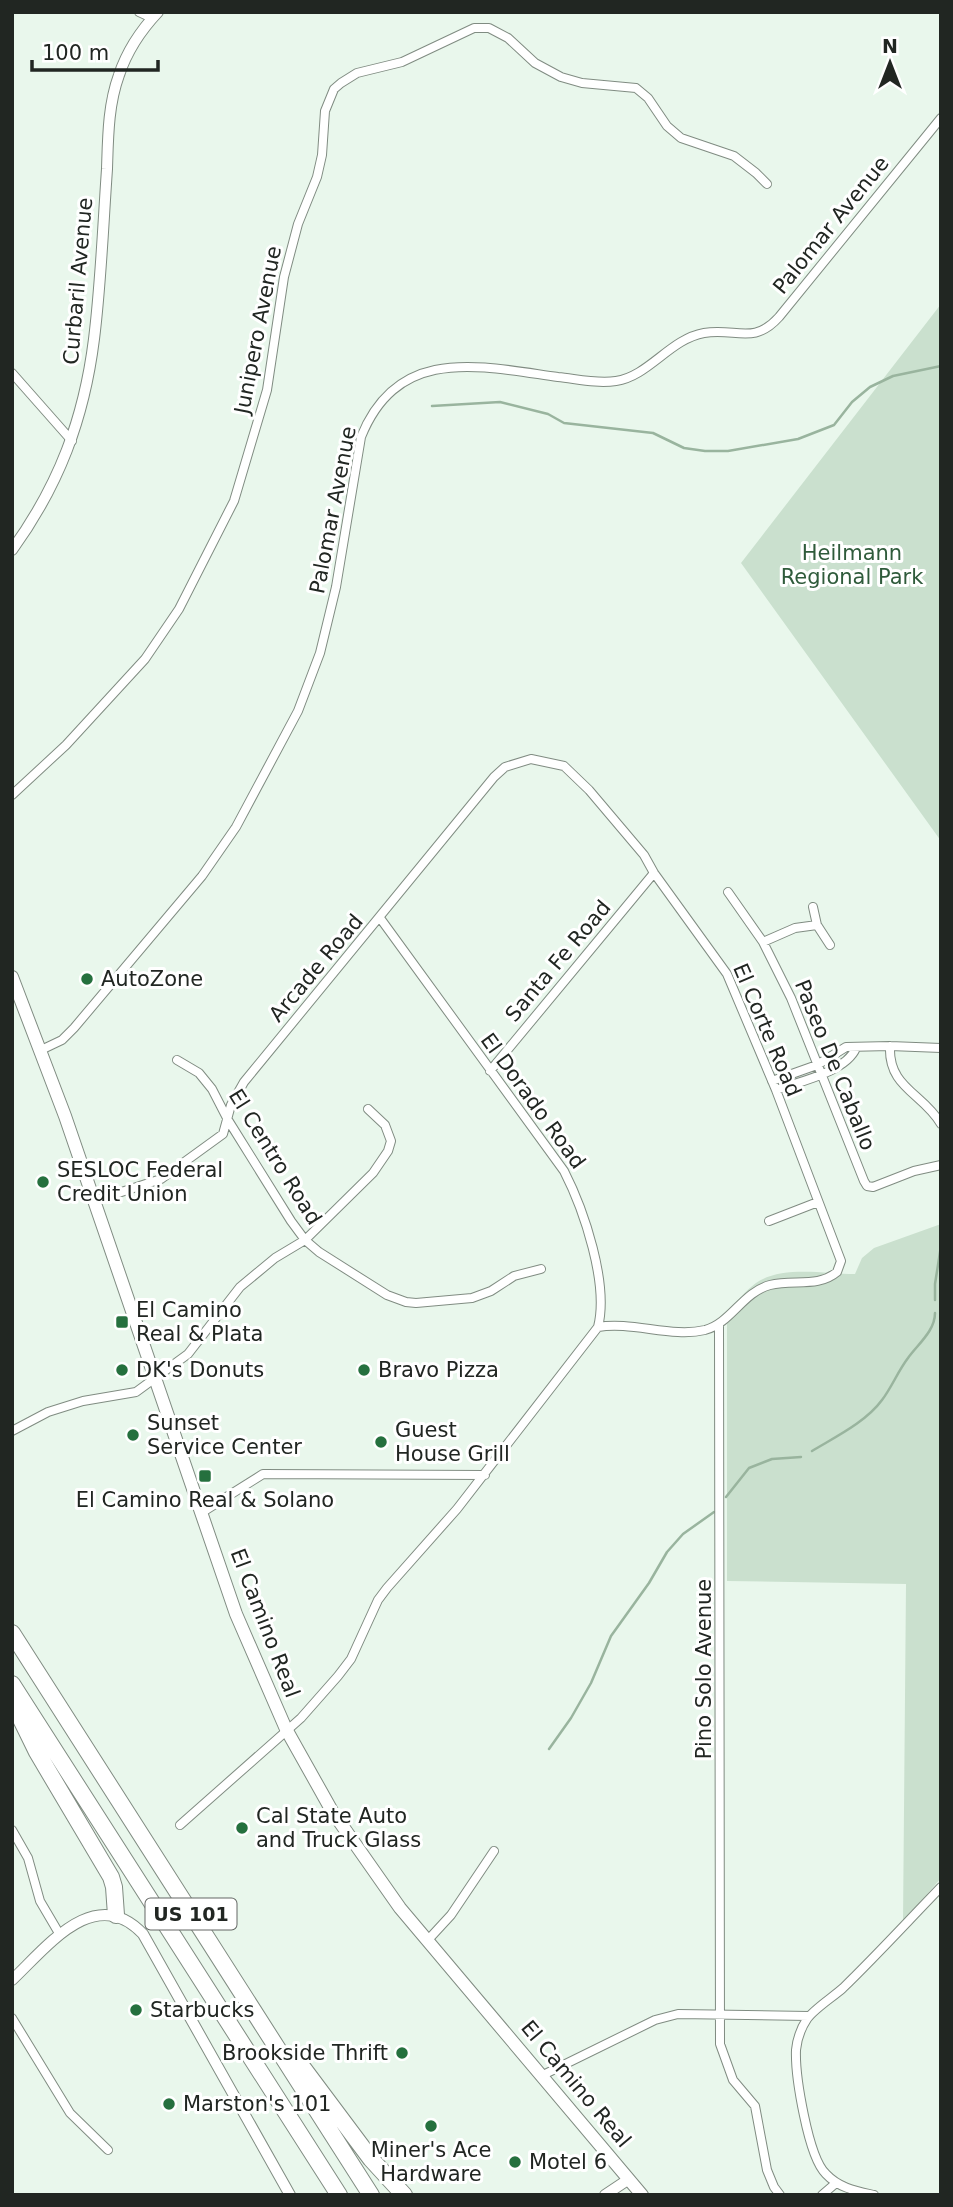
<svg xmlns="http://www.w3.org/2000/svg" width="953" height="2207" font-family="'DejaVu Sans',sans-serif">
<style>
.green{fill:#cae0ce}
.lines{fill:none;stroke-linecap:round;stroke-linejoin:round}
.stream{stroke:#99b49e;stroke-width:2.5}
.minor-casing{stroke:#808c82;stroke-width:10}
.tertiary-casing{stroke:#808c82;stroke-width:12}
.secondary-casing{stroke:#808c82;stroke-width:14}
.motorway-casing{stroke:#808c82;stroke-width:18}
.minor{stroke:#fff;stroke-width:8}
.tertiary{stroke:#fff;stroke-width:10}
.secondary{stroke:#fff;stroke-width:12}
.motorway{stroke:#fff;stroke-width:16}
.poi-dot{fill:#25703e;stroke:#fff;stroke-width:2.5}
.labels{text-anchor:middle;stroke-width:6;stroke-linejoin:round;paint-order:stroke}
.shield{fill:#fff;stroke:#646764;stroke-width:2}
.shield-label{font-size:19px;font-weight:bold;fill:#212622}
.street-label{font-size:21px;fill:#212622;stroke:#fff}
.park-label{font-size:21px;fill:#2f5b3b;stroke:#fff}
.poi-label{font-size:21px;fill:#212622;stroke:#fff;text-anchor:start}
</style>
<rect width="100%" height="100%" fill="#e9f7ec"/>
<path class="green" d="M941,304V841L741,563Z
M941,1224V1878L903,1922L906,1584L727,1581V1311C737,1302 745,1291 756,1283C782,1265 824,1274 855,1274L862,1258L874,1248Z"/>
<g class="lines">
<path class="stream" d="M432,406L500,402L548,414L564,423L653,433L684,448L705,451H728L798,439L834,425L852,402L870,387L893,376L941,366
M935,1300V1284L941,1246
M812,1451C835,1437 866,1422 882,1400C892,1387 898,1371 908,1358C918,1344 935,1331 935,1313
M726,1497L749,1468L772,1459L801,1457
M549,1749L571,1718L591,1683L611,1636L649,1583L667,1552L683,1534L714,1512"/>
<g class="minor-casing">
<path id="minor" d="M139,12L152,18
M12,373L72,441
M12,795L66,745L145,659L179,609L234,501L267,390L284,277L298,224L317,177L322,155L325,111L334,89L341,83L357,73L402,62L474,28H489L508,38L535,63L561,77L582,83L636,88L648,98L667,126L681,138L734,156L756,173L767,184
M728,892L763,942L791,998L864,1181L867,1186L873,1187L914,1171L941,1165
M813,907L817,925L830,945
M380,918L564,1171C584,1210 609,1284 598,1327
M763,942L795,928L817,925
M890,1046C888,1088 923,1093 941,1124
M41,1050L62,1040L74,1028L202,876L236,827L298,711L320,653L336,587L361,437C398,345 479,366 558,377C577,379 597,384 616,381C649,376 670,339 704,333C735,327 753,346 779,317L941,118
M177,1060L199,1073L212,1089L228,1120L291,1221L305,1240L319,1252L387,1295L406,1302L416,1303L472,1298L491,1291L514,1276L541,1269
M490,1071L654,873
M772,1081L817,1065L846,1047L890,1046L941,1048
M776,1090C798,1082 846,1072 856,1048
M94,1201L161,1179L223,1134L231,1105L244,1082L494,777L505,767L531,759L564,766L589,790L644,855L654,873L727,974L776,1090L841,1261L837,1272C818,1288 794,1279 770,1285C743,1292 731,1323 705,1330C672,1338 632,1321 598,1327L457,1509L387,1588L378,1600L351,1659L338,1676L301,1718L180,1825
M769,1221L818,1202
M719,1325L720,2044L733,2080L755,2106L767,2170L774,2187L780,2195
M12,1431L48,1412L83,1401L136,1392L188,1354L240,1287L275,1258L305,1240L373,1173L388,1151L391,1141L385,1125L368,1109
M201,1513L263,1474L485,1475
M12,1830L28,1858L40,1901L60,1935
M427,1941L451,1915L494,1851
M12,2018L70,2113L108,2150
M541,2076L655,2020L678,2014L809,2016
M822,2195L836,2183
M874,2195C856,2191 839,2188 826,2174C808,2157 795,2075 796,2050C797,2040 801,2028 807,2019C814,2009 833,1997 843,1988C877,1955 908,1921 941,1887"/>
</g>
<g class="tertiary-casing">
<path id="tertiary" d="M12,550C59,485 84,419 94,339C101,283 103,226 107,169C108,138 108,105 119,75C127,51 141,30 158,12
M12,1980C47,1947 95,1883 143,1934L290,2195
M605,2195L629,2179"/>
</g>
<g class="secondary-casing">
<path id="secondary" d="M12,977L65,1116L236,1614L286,1729L332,1811L400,1908L642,2195"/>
</g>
<g class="motorway-casing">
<path id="motorway" d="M12,1633L371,2195
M12,1684L339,2195
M13,1703L37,1752L111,1877L114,1887L116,1915
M297,2060L371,2159L404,2195"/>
</g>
<use href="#minor" class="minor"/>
<use href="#tertiary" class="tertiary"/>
<use href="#secondary" class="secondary"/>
<use href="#motorway" class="motorway"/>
</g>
<g class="poi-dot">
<circle cx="87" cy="979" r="7"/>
<circle cx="43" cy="1182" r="7"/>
<rect x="115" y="1315" width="14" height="14" rx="3.5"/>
<circle cx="122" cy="1370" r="7"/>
<circle cx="364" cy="1370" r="7"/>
<circle cx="133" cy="1435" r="7"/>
<circle cx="381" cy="1442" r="7"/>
<rect x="198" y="1469" width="14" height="14" rx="3.5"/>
<circle cx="242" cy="1828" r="7"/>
<circle cx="136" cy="2010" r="7"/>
<circle cx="402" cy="2053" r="7"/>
<circle cx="169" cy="2104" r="7"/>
<circle cx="431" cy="2126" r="7"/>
<circle cx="515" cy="2162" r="7"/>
</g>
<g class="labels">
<rect class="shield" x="145.5" y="1898.5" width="91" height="31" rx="5"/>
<g class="shield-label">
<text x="191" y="1921">US 101</text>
</g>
<g class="street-label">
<text transform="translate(831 225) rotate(-51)" y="7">Palomar Avenue</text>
<text transform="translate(78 281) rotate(-85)" y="7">Curbaril Avenue</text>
<text transform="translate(258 330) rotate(-79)" y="7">Junipero Avenue</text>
<text transform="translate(333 510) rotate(-79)" y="7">Palomar Avenue</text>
<text transform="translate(558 961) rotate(-50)" y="7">Santa Fe Road</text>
<text transform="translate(316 968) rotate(-50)" y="7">Arcade Road</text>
<text transform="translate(767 1030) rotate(67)" y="7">El Corte Road</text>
<text transform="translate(835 1065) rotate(68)" y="7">Paseo De Caballo</text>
<text transform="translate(533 1101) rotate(54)" y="7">El Dorado Road</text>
<text transform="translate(275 1157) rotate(58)" y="7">El Centro Road</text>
<text transform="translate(265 1623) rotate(69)" y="7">El Camino Real</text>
<text transform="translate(704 1669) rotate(-90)" y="7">Pino Solo Avenue</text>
<text transform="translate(576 2084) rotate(50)" y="7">El Camino Real</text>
</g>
<g class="park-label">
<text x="852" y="560">Heilmann<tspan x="852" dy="24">Regional Park</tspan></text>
</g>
<g class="poi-label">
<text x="101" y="986">AutoZone</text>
<text x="57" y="1177">SESLOC Federal<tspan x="57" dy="24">Credit Union</tspan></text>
<text x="136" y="1317">El Camino<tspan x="136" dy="24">Real &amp; Plata</tspan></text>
<text x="136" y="1377">DK's Donuts</text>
<text x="378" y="1377">Bravo Pizza</text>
<text x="147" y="1430">Sunset<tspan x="147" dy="24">Service Center</tspan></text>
<text x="395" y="1437">Guest<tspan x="395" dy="24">House Grill</tspan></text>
<text x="205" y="1507" text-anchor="middle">El Camino Real &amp; Solano</text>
<text x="256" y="1823">Cal State Auto<tspan x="256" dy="24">and Truck Glass</tspan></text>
<text x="150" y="2017">Starbucks</text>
<text x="388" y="2060" text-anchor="end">Brookside Thrift</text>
<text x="183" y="2111">Marston's 101</text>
<text x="431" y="2157" text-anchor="middle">Miner's Ace<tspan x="431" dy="24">Hardware</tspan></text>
<text x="529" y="2169">Motel 6</text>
</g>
</g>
<rect width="953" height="2207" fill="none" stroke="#212622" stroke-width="28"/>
<g transform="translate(890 63)" stroke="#ffffff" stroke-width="5" paint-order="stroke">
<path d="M0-5L12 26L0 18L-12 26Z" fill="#212622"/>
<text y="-10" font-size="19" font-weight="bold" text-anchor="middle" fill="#212622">N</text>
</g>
<path d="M32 60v10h126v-10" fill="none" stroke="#212622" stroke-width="3.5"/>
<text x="42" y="60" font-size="21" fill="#212622" stroke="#ffffff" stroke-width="5" paint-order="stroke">100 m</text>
</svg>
